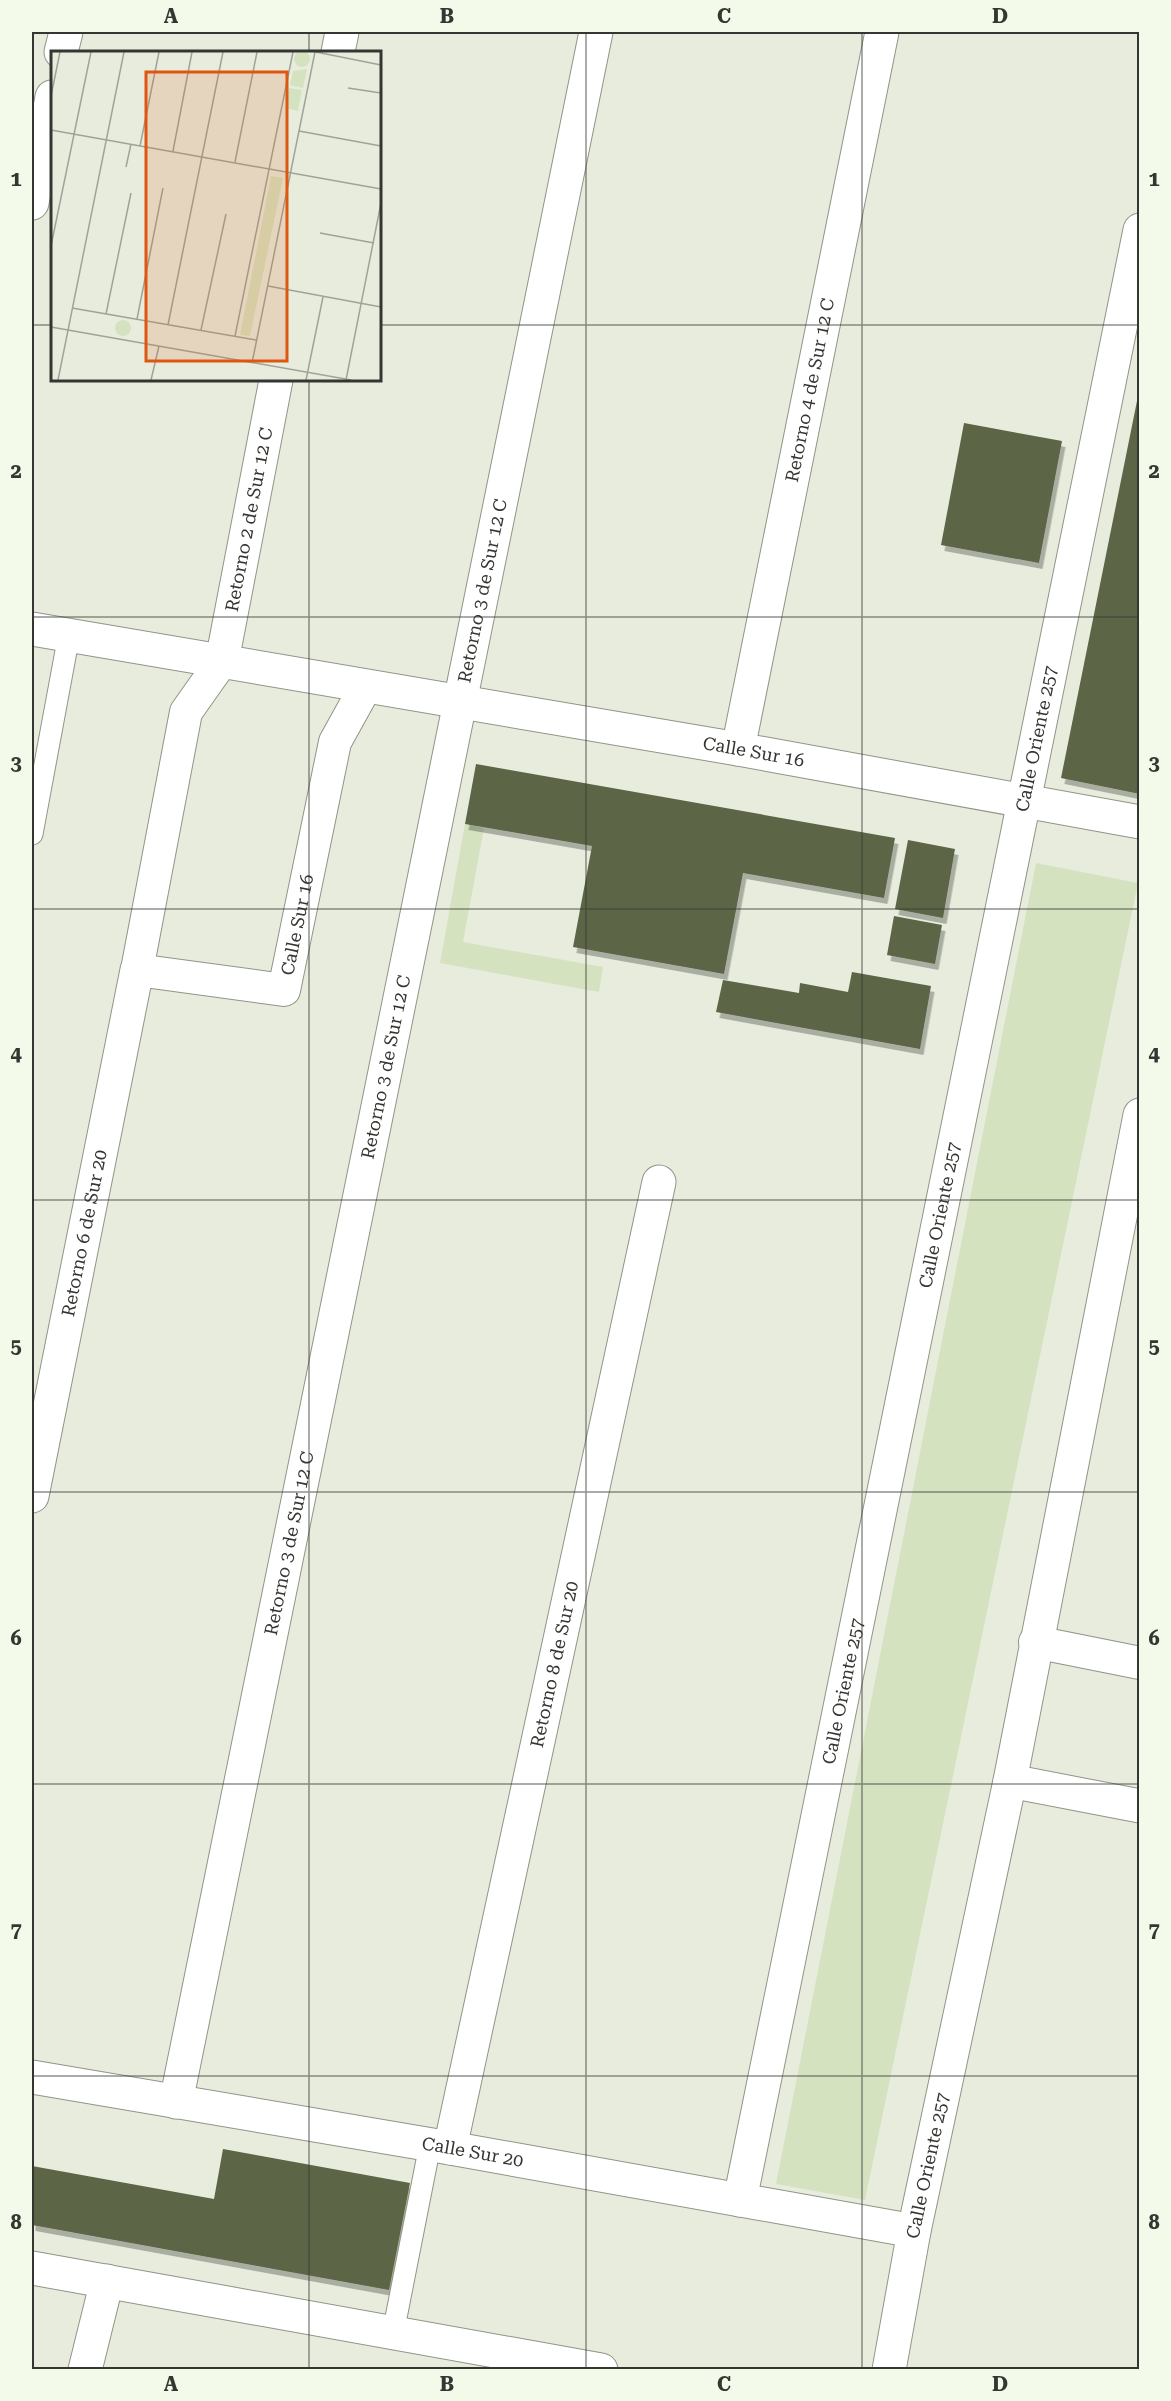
<svg xmlns="http://www.w3.org/2000/svg" width="1171" height="2401" font-family="'Roboto Serif',serif">
<style>
.green{fill:#d5e2c0}
.building{fill:#5b6646;filter:url(#shadow)}
.lines{fill:none;stroke-linecap:round;stroke-linejoin:round}
.service-casing{stroke:#8f9587;stroke-width:23}
.pedestrian-casing{stroke:#8f9587;stroke-width:34}
.minor-casing{stroke:#8f9587;stroke-width:35}
.tertiary-casing{stroke:#8f9587;stroke-width:35}
.service{stroke:#fff;stroke-width:21}
.pedestrian{stroke:#fff;stroke-width:32}
.minor{stroke:#fff;stroke-width:33}
.tertiary{stroke:#fff;stroke-width:33}
.grid{fill:none;stroke:#343731;stroke-width:1.5;stroke-opacity:0.55}
.labels{text-anchor:middle;stroke-width:6;stroke-linejoin:round;paint-order:stroke}
.street-label{font-size:18px;fill:#343731;stroke:#f4faea}
.inset-road{fill:none;stroke:#9fa498;stroke-width:1.5}
.view{fill:#df570e;fill-opacity:0.15;stroke:#df570e;stroke-width:3}
.inset-edge{fill:none;stroke:#343731;stroke-width:3}
.neatline{fill:none;stroke:#343731;stroke-width:2}
.grid-label{font-size:20px;text-anchor:middle;font-weight:bold;fill:#343731}
</style>
<defs>
<filter id="shadow"><feDropShadow dx="3.5" dy="6" stdDeviation="0" flood-color="#0004"/></filter>
</defs>
<rect width="100%" height="100%" fill="#e7ecdd"/>
<path class="green" d="M465,824L484,828L463,942L603,967L599,992L440,963Z
M1036,863L1138,883L865,2200L776,2184Z"/>
<path class="building" d="M1138,396H1140V794L1061,778Z
M964,423L1062,441L1039,563L941,545Z
M476,764L895,838L884,898L743,873L724,974L573,947L592,846L465,824Z
M908,840L955,849L943,918L895,909Z
M894,916L942,925L935,964L887,955Z
M852,972L931,986L920,1049L716,1012L723,980L799,993L800,983L848,992Z
M223,2149L410,2183L389,2290L32,2225V2166L214,2199Z"/>
<g class="lines">
<g class="service-casing">
<path id="service" d="M32,834L69,635
M393,2333L430,2145"/>
</g>
<g class="pedestrian-casing">
<g id="pedestrian">
<path id="s1" d="M222,661L186,712L137,970L284,990L335,742L366,686"/>
<path d="M1035,1642L1140,1663"/>
</g>
</g>
<g class="minor-casing">
<g id="minor">
<path d="M61,52L66,32"/>
<path d="M338,52L342,32"/>
<path d="M32,203L52,97"/>
<path id="s2" d="M222,661L276,380"/>
<path id="s3" d="M738,749L882,32"/>
<path id="s4" d="M32,1496L137,970"/>
<path d="M1010,1781L1140,1806"/>
<path id="s5" d="M32,2077L450,2148L914,2231"/>
<path id="s6" d="M176,2102L596,32"/>
<path id="s7" d="M450,2148L659,1182"/>
<path id="s8" d="M740,2200L1140,230"/>
<path d="M85,2370L107,2281"/>
<path id="s9" d="M889,2370L914,2231L1010,1781L1140,1115"/>
</g>
</g>
<g class="tertiary-casing">
<g id="tertiary">
<path id="s10" d="M32,629L738,749L1140,822"/>
<path d="M32,2268L601,2370"/>
</g>
</g>
<use href="#service" class="service"/>
<use href="#pedestrian" class="pedestrian"/>
<use href="#minor" class="minor"/>
<use href="#tertiary" class="tertiary"/>
</g>
<path class="grid" d="M309,32V52M586,32V2370M862,32V2370M32,325H52M380,325H1140M309,380V2370M32,617H1140M32,909H1140M32,1200H1140M32,1492H1140M32,1784H1140M32,2076H1140"/>
<g class="labels">
<g class="street-label">
<text dy="6" stroke="none"><textPath href="#s3" startOffset="366">Retorno 4 de Sur 12 C</textPath></text>
<text dy="6" stroke="none"><textPath href="#s2" startOffset="144">Retorno 2 de Sur 12 C</textPath></text>
<text dy="6" stroke="none"><textPath href="#s6" startOffset="1542">Retorno 3 de Sur 12 C</textPath></text>
<text dy="6" stroke="none"><textPath href="#s8" startOffset="1491">Calle Oriente 257</textPath></text>
<text dy="6" stroke="none"><textPath href="#s10" startOffset="732">Calle Sur 16</textPath></text>
<text dy="6" stroke="none"><textPath href="#s1" startOffset="540">Calle Sur 16</textPath></text>
<text dy="6" stroke="none"><textPath href="#s6" startOffset="1056">Retorno 3 de Sur 12 C</textPath></text>
<text dy="6" stroke="none"><textPath href="#s8" startOffset="1005">Calle Oriente 257</textPath></text>
<text dy="6" stroke="none"><textPath href="#s4" startOffset="268">Retorno 6 de Sur 20</textPath></text>
<text dy="6" stroke="none"><textPath href="#s6" startOffset="570">Retorno 3 de Sur 12 C</textPath></text>
<text dy="6" stroke="none"><textPath href="#s7" startOffset="495">Retorno 8 de Sur 20</textPath></text>
<text dy="6" stroke="none"><textPath href="#s8" startOffset="519">Calle Oriente 257</textPath></text>
<text dy="6" stroke="none"><textPath href="#s5" startOffset="447">Calle Sur 20</textPath></text>
<text dy="6" stroke="none"><textPath href="#s9" startOffset="208">Calle Oriente 257</textPath></text>
</g>
</g>
<g transform="translate(51 51)">
<rect width="330" height="330" fill="#e7ecdd"/>
<path d="M243 8a8 8 0 1 1 16 0a8 8 0 1 1-16 0ZM256,18L252,37L239,34L242,20ZM238,37L251,39L247,60L235,57ZM220,125L232,127L199,285L189,284ZM64 277a8 8 0 1 1 16 0a8 8 0 1 1-16 0Z" fill="#d5e2c0"/>
<path class="inset-road" d="M265,1L330,14M297,37L330,42M0,45L9,1M0,79L330,138M248,80L330,95M89,95L108,1M122,100L141,1M184,111L206,1M75,116L80,93M269,182L323,192M0,195L40,1M217,235L330,256M21,257L205,289M55,263L80,142M86,268L112,137M117,274L172,1M0,276L300,329M150,279L175,163M184,285L242,1M201,312L264,1M7,329L73,1M100,329L108,295M255,329L272,246M295,329L330,152"/>
<path class="view" d="M95,21H236V310H95Z"/>
<rect width="330" height="330" class="inset-edge"/>
</g>
<rect width="1171" height="2401" fill="none" stroke="#f4faea" stroke-width="66"/>
<rect x="33" y="33" width="1105" height="2335" class="neatline"/>
<g class="grid-label">
<text x="171" y="23">A</text>
<text x="447" y="23">B</text>
<text x="724" y="23">C</text>
<text x="1000" y="23">D</text>
<text x="16" y="186">1</text>
<text x="1154" y="186">1</text>
<text x="16" y="478">2</text>
<text x="1154" y="478">2</text>
<text x="16" y="770">3</text>
<text x="1154" y="770">3</text>
<text x="16" y="1061">4</text>
<text x="1154" y="1061">4</text>
<text x="16" y="1353">5</text>
<text x="1154" y="1353">5</text>
<text x="16" y="1645">6</text>
<text x="1154" y="1645">6</text>
<text x="16" y="1937">7</text>
<text x="1154" y="1937">7</text>
<text x="16" y="2229">8</text>
<text x="1154" y="2229">8</text>
<text x="171" y="2391">A</text>
<text x="447" y="2391">B</text>
<text x="724" y="2391">C</text>
<text x="1000" y="2391">D</text>
</g>
</svg>
